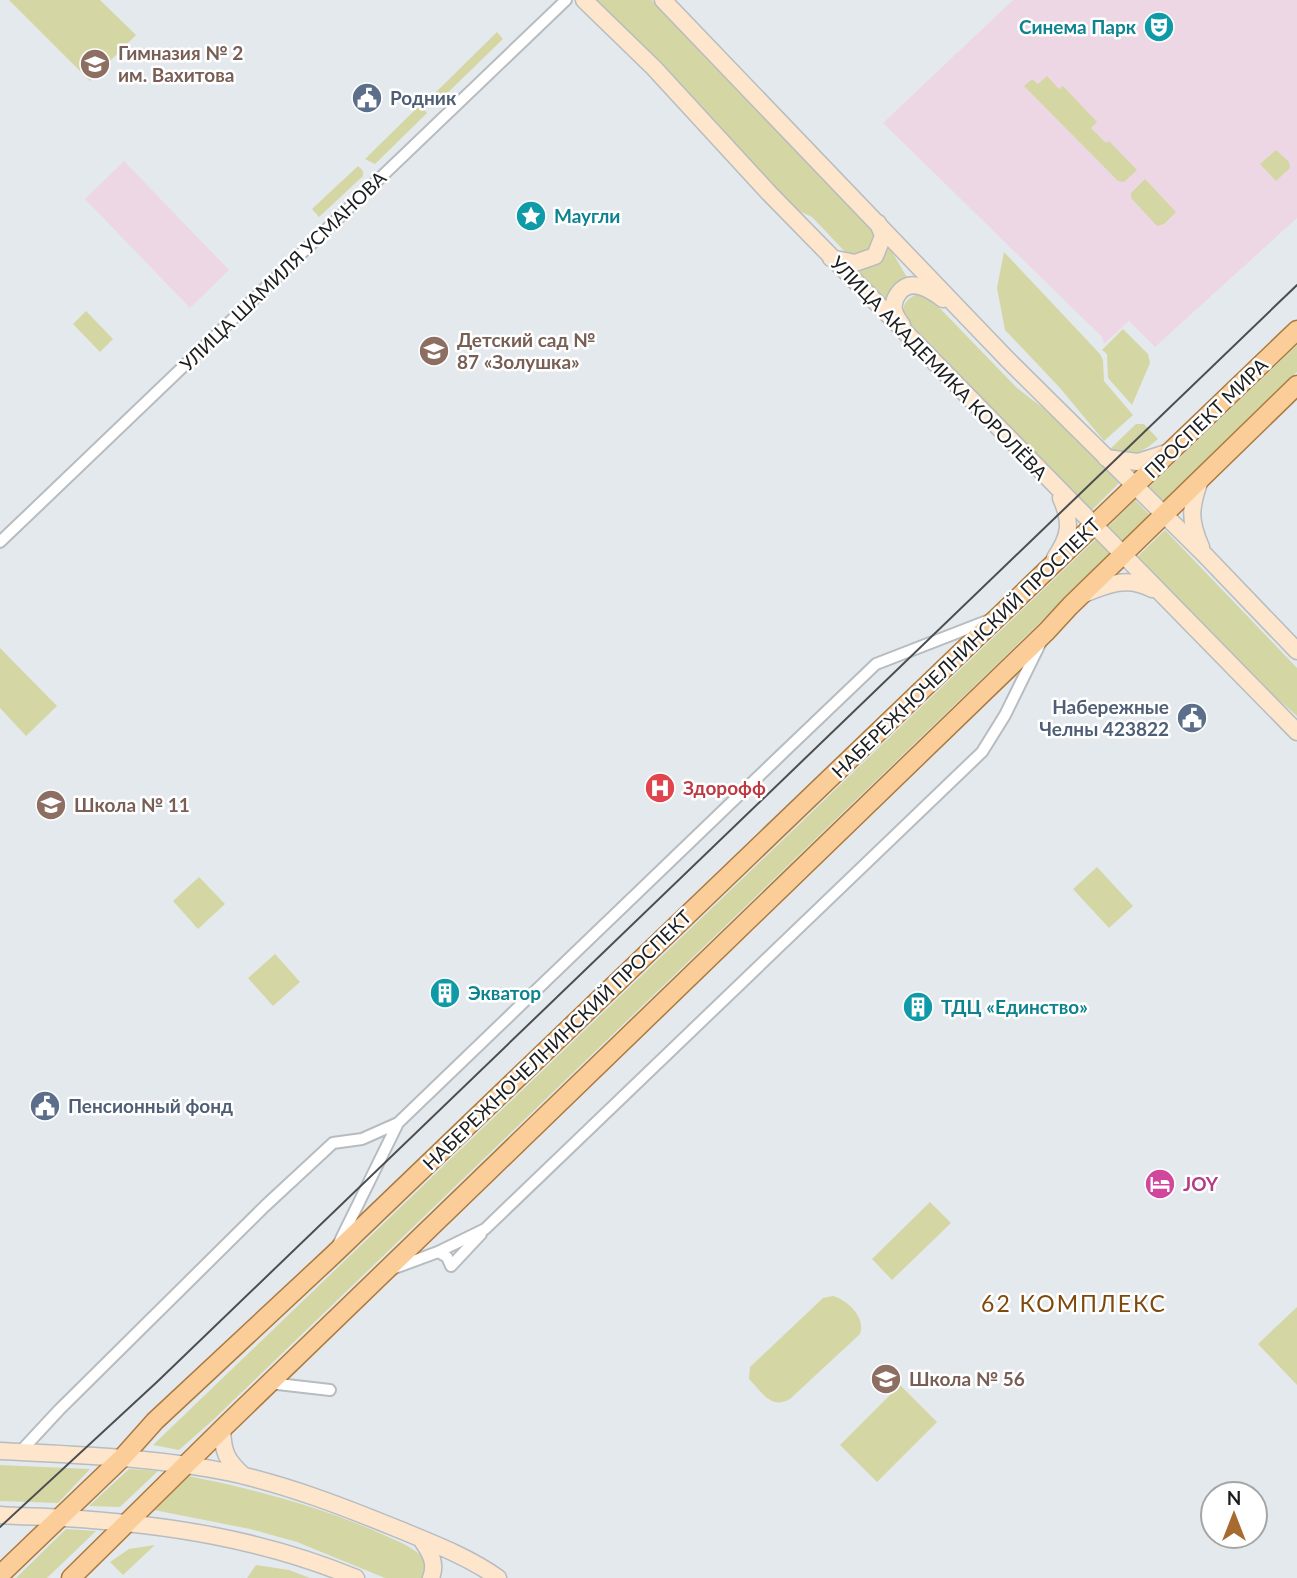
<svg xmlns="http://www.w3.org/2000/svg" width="1297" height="1578" font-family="Lato,sans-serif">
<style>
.commercial{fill:#eed7e4}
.green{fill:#d4d7a3}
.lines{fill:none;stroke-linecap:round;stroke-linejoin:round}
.street-casing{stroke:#b7bcc0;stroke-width:14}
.secondary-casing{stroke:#b7bcc0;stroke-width:19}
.primary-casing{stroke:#ab7a40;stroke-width:21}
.street{stroke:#fff;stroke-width:10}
.secondary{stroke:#fde6cb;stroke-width:16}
.primary{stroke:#fbcd98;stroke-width:18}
.tram{stroke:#4b4e50;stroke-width:2}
.labels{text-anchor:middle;stroke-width:5;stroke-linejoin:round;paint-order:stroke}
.culture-label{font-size:19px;font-weight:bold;fill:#0d838f;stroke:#fff;text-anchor:start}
.education-label{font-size:19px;font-weight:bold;fill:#785e54;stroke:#fff;text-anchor:start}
.service-label{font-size:19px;font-weight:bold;fill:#4e5e75;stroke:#fff;text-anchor:start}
.street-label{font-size:19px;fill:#1b1d1e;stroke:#fff}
.health-label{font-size:19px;font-weight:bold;fill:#be3a42;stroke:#fff;text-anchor:start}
.hotel-label{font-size:19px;font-weight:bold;fill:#b23c85;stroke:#fff;text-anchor:start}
.quarter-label{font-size:23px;letter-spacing:2px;fill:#7e490b;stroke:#fff}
</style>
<rect width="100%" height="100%" fill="#e4e9ed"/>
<path class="commercial" d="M1013,0H1297V218L1155,347L1129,321L1104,344L1102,337L883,123Z
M124,161L229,270L190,308L85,199Z"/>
<path class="green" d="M9,0H100L136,35L90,81Z
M593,0H652L874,230L876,236L871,249L854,256L847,254L812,217L797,210Z
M497,32L503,39L435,105L429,99Z
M1047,76L1059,89L1063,86L1097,122L1091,128L1106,143L1109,141L1137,170L1124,182L1118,181L1024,86L1032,79L1038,84Z
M420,105L427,113L375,164L365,159Z
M1276,150L1289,162L1290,168L1276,181L1260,164Z
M358,166L363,171V176L319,217L312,209Z
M1145,179L1176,212L1164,224L1157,226L1131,198V193Z
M888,245L908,279L894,286L884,301L856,273L878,262Z
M1004,252L1100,354L1103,360L1104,381L1133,415L1104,441L1060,388L1005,330L997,288Z
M915,295L929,297L1017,388L1056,418L1119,483L1091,511L907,322C901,310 902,302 915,295Z
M86,311L113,339L100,352L73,324Z
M1123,329L1148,354L1150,363L1132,405L1108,378L1107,354L1102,350Z
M1297,345V372L1161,504L1147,489Z
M1136,424H1144L1158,439C1144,451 1128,462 1110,449Z
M1135,500L1150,515L1121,543L1107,528Z
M1165,530L1297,668V716L1240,666L1136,558Z
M1096,539L1111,554L213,1420L179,1450L153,1445Z
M0,648L57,706L26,736L0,708Z
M1097,867L1133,906L1109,928L1073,889Z
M199,877L225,904L198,929L173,901Z
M275,954L300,982L273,1006L248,978Z
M930,1202L951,1223L892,1280L872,1259Z
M833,1296C848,1300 866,1318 860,1334L790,1399C771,1410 762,1392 749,1379L750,1367L823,1298Z
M1297,1307V1385L1258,1344Z
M900,1385L937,1422L877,1482L840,1445Z
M0,1465L90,1469L58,1503L0,1501Z
M129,1469L158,1471L120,1507L89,1506Z
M188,1476C255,1489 322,1507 384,1535C399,1542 414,1547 425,1560L423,1578H385L297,1542L250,1529L154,1510Z
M66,1529L96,1531L47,1578H16Z
M155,1545L123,1575L110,1562L129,1549Z
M256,1565L289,1570L310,1578H247Z"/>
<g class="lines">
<g class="street-casing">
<path id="street" d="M0,542L566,0
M338,1245L398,1123L786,750L876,664L987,621
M438,1252L447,1257L451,1266L481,1234
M392,1269L438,1252L485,1229L982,752L1005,715L1041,642
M269,1383L330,1390
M20,1452L59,1410L265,1206L333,1143L362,1139L398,1123"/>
</g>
<g class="secondary-casing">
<path id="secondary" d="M584,0L654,68L769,193L1297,732
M663,0L1008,360L1203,553L1297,651
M831,258L855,263L875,256L883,236L878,223
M902,325C899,321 895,315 894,310C893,304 895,298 898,294C910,276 931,290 943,299
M1106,458L1138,462L1169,452
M1200,480C1190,508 1189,520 1201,547
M1055,558C1070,536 1072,523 1061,498
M1084,594C1108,584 1128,576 1152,589
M222,1429C223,1452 226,1460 244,1476
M0,1451C77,1455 156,1457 232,1473C290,1486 344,1507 398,1529C432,1543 469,1557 498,1578
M0,1515C21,1517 43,1516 64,1518C164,1524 263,1539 356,1578
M421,1539C430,1552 437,1563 431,1578"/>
</g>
<g class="primary-casing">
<path id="primary" d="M0,1575L122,1458L155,1421L333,1255L1297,330
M71,1578L222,1429L1047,631L1070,606L1297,385"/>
</g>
<use href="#street" class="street"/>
<use href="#secondary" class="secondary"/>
<use href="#primary" class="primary"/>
<path class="tram" d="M0,1527L158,1381L1297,285"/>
</g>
<defs>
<g id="theatre-disc" transform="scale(1.575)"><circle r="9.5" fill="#0f9aa8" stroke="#fff"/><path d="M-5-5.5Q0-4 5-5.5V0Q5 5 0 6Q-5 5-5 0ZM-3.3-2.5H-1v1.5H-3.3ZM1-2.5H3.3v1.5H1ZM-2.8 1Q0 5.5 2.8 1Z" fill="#fff"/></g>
<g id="school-disc" transform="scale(1.575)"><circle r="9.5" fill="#8d6e63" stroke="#fff"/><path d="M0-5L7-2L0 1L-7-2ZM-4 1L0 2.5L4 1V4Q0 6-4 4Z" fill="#fff"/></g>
<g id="civic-disc" transform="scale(1.575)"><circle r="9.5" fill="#5c6f8a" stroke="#fff"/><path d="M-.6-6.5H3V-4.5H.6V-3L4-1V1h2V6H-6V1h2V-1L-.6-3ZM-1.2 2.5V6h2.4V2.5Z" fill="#fff"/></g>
<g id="sight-disc" transform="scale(1.575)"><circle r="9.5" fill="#0f9aa8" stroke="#fff"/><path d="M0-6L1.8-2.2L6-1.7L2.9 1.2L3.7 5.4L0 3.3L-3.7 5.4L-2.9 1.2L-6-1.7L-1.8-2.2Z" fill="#fff"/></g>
<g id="hospital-disc" transform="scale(1.575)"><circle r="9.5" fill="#e0444e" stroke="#fff"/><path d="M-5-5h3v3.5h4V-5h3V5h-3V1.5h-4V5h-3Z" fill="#fff"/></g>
<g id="building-disc" transform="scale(1.575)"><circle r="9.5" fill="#0f9aa8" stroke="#fff"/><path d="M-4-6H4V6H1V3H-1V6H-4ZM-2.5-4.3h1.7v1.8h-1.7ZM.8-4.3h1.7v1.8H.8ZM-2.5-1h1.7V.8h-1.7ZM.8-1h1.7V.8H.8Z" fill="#fff"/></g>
<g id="hotel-disc" transform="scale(1.575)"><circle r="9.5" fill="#d1479c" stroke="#fff"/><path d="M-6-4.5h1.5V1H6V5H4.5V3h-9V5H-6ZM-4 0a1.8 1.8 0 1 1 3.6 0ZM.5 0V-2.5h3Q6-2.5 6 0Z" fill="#fff"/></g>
</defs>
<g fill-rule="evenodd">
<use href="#theatre-disc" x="1159" y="27"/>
<use href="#school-disc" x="95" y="64"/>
<use href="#civic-disc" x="367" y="98"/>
<use href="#sight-disc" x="531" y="216"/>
<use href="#school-disc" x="434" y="351"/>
<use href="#civic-disc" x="1192" y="718"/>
<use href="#hospital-disc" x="660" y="788"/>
<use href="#school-disc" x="51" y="805"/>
<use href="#building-disc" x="445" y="993"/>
<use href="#building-disc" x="918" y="1007"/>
<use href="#civic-disc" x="45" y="1106"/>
<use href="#hotel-disc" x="1160" y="1184"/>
<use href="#school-disc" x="886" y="1379"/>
</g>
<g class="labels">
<g class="culture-label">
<text x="1136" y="34" text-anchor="end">Синема Парк</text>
<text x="554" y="223">Маугли</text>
<text x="468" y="1000">Экватор</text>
<text x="941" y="1014">ТДЦ «Единство»</text>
</g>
<g class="education-label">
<text x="118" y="60">Гимназия № 2<tspan x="118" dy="22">им. Вахитова</tspan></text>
<text x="457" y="347">Детский сад №<tspan x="457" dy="22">87 «Золушка»</tspan></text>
<text x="74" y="812">Школа № 11</text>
<text x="909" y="1386">Школа № 56</text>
</g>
<g class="service-label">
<text x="390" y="105">Родник</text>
<text x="1169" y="714" text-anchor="end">Набережные<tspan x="1169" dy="22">Челны 423822</tspan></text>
<text x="68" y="1113">Пенсионный фонд</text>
</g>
<g class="street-label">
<text transform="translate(283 271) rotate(-44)" y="7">УЛИЦА ШАМИЛЯ УСМАНОВА</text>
<text transform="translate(939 368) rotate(46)" y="7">УЛИЦА АКАДЕМИКА КОРОЛЁВА</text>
<text transform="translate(1206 418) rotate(-44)" y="7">ПРОСПЕКТ МИРА</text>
<text transform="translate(966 648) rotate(-44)" y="7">НАБЕРЕЖНОЧЕЛНИНСКИЙ ПРОСПЕКТ</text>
<text transform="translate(557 1040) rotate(-44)" y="7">НАБЕРЕЖНОЧЕЛНИНСКИЙ ПРОСПЕКТ</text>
</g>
<g class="health-label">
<text x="683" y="795">Здорофф</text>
</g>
<g class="hotel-label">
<text x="1183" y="1191">JOY</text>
</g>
<g class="quarter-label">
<text x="1074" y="1312">62 КОМПЛЕКС</text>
</g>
</g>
<g transform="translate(1234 1515)"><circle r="33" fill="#ffffff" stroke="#a4a5a5" stroke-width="2"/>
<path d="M0-5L12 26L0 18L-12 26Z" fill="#a86b2f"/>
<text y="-10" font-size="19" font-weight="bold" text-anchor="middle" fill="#1b1d1e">N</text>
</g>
</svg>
